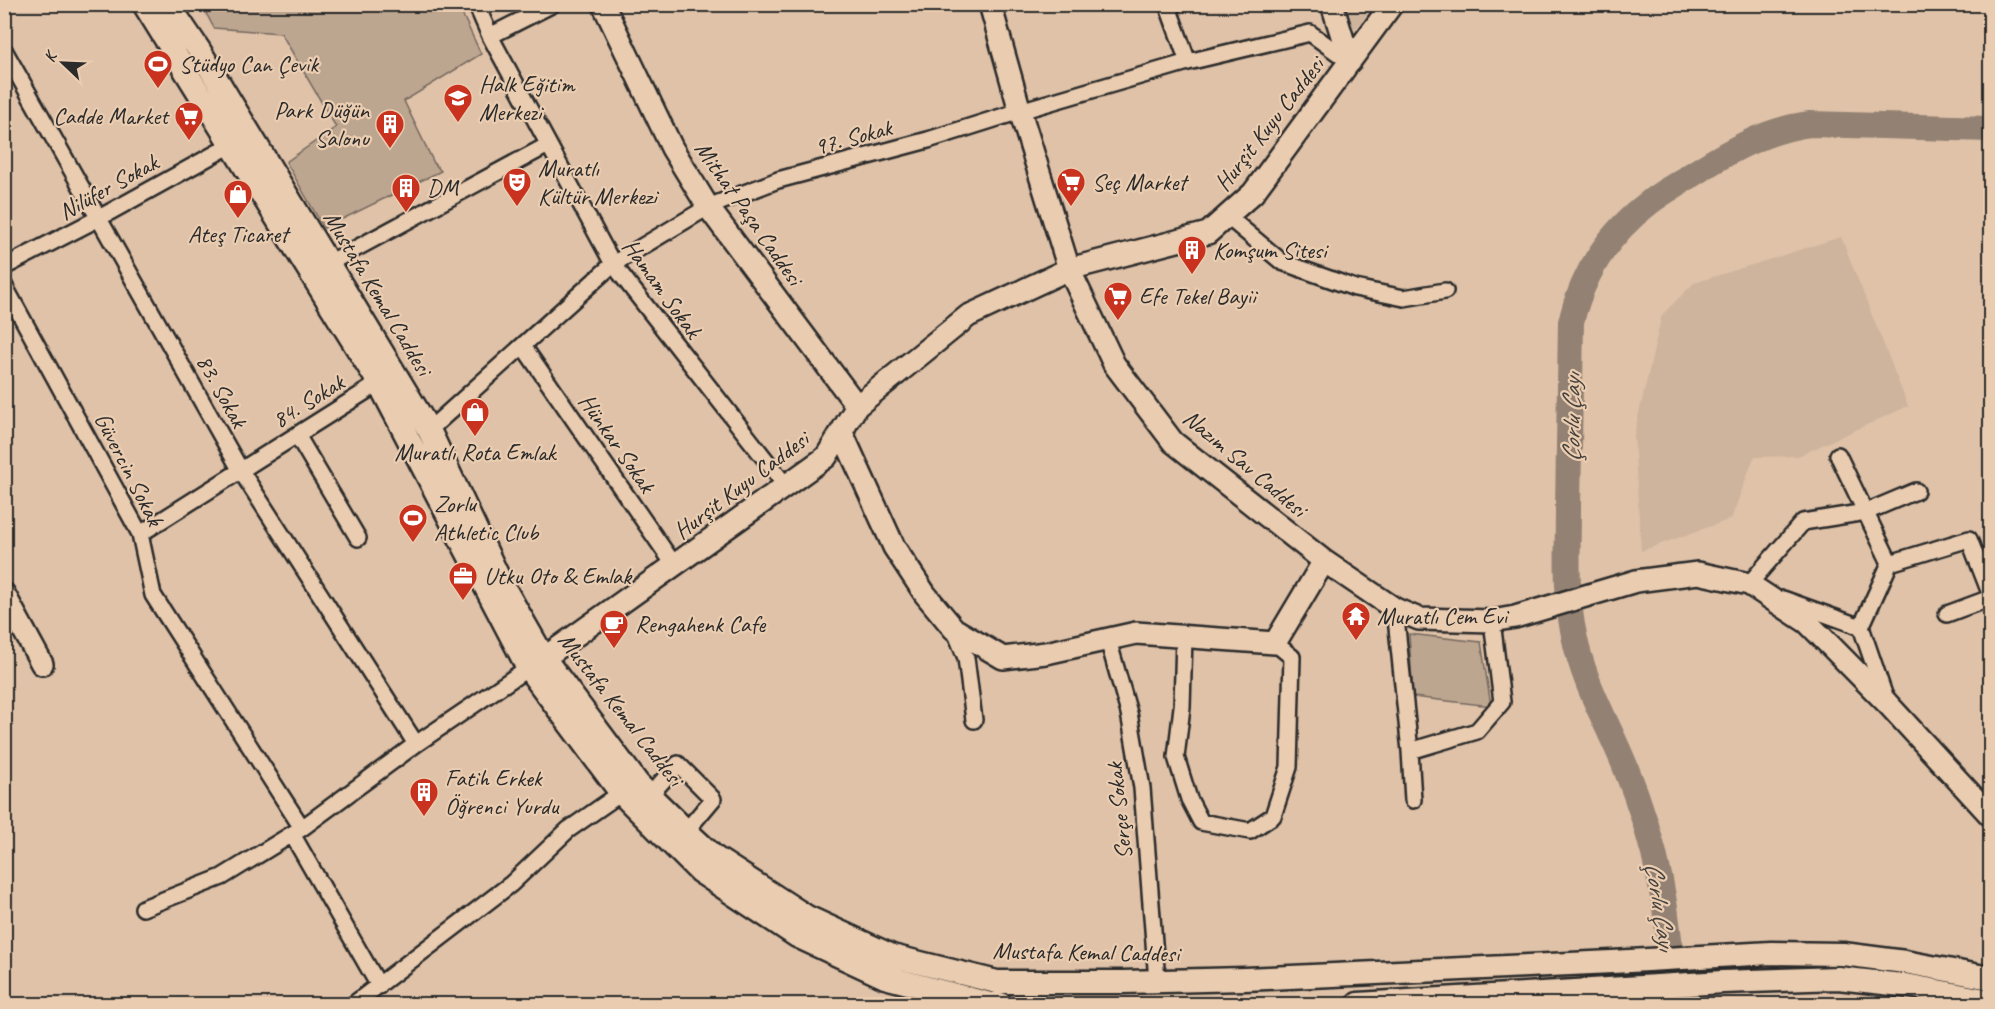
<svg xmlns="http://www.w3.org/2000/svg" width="1995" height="1009" font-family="Caveat,sans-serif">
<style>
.built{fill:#ceb49c}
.green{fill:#bda690;stroke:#74685e;stroke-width:1.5}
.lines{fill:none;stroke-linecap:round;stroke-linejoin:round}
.river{stroke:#938273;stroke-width:26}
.street-casing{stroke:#2b2b2b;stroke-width:20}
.secondary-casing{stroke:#2b2b2b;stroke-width:26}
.primary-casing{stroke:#2b2b2b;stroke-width:27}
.street{stroke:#eaccb0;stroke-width:15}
.secondary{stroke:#eaccb0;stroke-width:21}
.primary{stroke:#eaccb0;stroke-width:22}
.labels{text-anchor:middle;stroke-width:4.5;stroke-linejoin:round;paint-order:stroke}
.poi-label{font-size:24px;fill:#2b2b2b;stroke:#eaccb0;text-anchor:start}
.street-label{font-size:24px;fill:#2b2b2b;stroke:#eaccb0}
.water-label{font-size:26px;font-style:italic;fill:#45413d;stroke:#eaccb0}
</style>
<rect width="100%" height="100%" fill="#dfc2a8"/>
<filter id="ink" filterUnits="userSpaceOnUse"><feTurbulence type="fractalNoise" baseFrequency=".0167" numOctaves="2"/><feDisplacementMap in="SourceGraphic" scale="12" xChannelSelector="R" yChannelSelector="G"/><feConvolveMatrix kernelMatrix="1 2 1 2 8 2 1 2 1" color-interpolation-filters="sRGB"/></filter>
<g filter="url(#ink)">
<path class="built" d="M1340,4L1375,5L1350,35Z
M1841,237L1908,406L1798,456L1754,457L1731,519L1641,551L1634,435L1662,315L1694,283Z"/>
<path class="green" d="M222,4L458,5L481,54L404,101L434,163L441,171L324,228L286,162L336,127L281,33L214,28L206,13Z
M1409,634L1481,642L1491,706L1413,697Z"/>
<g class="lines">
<path class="river" d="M1672,1004C1673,922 1656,842 1625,766C1607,722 1583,682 1574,635C1565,594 1568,551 1568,508C1569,446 1570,384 1571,322C1583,272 1609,233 1650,202C1661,193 1673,187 1685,179C1724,154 1763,130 1810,124L1990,129"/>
<g class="street-casing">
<path id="street" d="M476,4L490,36L613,264L786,486
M1167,4L1188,62
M490,36L553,4
M4,50L241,471L416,744
M1227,216L1282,262L1355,288L1404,298L1445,291
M329,263L548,145
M4,267L99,218L231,145
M4,285L140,534L153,595L302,828
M523,346L675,566
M429,430L613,264L708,207L778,180L928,140L1020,111L1188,62L1310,33L1350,62
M297,435L358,538
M1838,455L1890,563L1861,627L1886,700
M140,534L379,383
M1890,563L1969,539L1990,593
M1749,584L1803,522L1866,512L1916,491
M1783,599L1861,627
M1395,609L1410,751L1413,800
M1947,614L1990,598
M954,629L966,658L974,720
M1184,637L1182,707L1176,757L1189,799L1201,822L1250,831L1273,816L1289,767L1292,657L1275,643
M1108,640L1129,713L1142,788L1157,981
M1410,751L1477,731L1502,702L1492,621
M650,795L678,764L713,799L686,831
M292,834L379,986
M143,908L222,877L302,828L416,744L534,664
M354,1004L511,884L568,830L621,793"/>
</g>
<g class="secondary-casing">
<path id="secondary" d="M603,4L672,148L708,207L857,406
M990,4L1020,111L1069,269L1114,364L1173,442L1324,561L1395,609L1419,619L1492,621L1515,617L1636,581L1698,573L1749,584L1808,623L1887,703L1990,815
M1332,4L1350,62
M842,433L894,547L925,594L954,629L1003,658L1046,653L1136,633L1275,643L1324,561
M4,594L42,664
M544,658L826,457L857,406L968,316L1069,269L1208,233L1253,193L1392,4"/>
</g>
<g class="primary-casing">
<path id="primary" d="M144,4L379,383L528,668L621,793L699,871L797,936L885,977L990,1004H1000
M168,4L199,50L429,430L500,581L544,658L638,784L686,831L714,857L807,917L892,956L997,982H1123L1245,979L1612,962L1771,953L1843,954L1905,962L1990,978
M1358,1004L1723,982L1838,978L1911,986L1990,1001"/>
</g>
<use href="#street" class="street"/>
<use href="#secondary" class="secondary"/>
<use href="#primary" class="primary"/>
</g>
</g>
<defs>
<g id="stadium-pin" transform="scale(1.5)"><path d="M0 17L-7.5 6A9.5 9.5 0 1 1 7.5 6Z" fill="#c8321e" stroke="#eaccb0"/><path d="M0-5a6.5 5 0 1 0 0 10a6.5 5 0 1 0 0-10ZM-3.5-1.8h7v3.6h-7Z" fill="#fff"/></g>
<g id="school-pin" transform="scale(1.5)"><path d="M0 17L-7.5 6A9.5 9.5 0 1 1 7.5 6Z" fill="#c8321e" stroke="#eaccb0"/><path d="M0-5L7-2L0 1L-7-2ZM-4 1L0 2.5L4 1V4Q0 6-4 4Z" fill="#fff"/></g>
<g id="supermarket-pin" transform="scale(1.5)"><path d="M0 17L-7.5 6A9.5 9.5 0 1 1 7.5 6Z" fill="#c8321e" stroke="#eaccb0"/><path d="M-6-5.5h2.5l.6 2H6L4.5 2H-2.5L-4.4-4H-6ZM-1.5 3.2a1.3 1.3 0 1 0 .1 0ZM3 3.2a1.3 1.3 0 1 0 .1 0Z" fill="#fff"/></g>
<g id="building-pin" transform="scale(1.5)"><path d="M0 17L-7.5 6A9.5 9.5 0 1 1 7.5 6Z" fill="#c8321e" stroke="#eaccb0"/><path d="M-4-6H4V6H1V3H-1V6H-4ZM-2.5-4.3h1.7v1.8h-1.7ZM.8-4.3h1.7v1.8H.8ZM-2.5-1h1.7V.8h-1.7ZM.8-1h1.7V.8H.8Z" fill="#fff"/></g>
<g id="theatre-pin" transform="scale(1.5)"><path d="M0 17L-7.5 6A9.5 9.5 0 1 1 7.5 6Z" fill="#c8321e" stroke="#eaccb0"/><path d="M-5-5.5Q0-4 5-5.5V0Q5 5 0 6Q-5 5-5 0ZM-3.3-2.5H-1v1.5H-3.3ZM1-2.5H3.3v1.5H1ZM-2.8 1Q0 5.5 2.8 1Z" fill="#fff"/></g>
<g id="shop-pin" transform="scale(1.5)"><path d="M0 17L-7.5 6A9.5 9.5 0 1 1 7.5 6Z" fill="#c8321e" stroke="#eaccb0"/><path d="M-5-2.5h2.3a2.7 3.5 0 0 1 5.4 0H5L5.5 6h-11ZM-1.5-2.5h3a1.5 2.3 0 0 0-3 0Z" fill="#fff"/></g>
<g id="office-pin" transform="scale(1.5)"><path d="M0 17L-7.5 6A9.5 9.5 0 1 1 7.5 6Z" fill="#c8321e" stroke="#eaccb0"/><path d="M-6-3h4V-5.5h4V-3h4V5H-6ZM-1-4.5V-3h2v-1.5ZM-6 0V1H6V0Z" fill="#fff"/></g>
<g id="temple-pin" transform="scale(1.5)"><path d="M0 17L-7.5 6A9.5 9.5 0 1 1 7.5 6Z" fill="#c8321e" stroke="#eaccb0"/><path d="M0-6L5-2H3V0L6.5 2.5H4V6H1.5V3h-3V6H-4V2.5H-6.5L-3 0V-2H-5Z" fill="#fff"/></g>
<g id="cafe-pin" transform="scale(1.5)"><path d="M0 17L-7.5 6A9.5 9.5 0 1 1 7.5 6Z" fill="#c8321e" stroke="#eaccb0"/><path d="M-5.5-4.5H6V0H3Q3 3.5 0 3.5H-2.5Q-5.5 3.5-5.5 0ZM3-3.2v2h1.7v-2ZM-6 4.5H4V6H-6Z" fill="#fff"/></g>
</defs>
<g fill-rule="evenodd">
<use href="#stadium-pin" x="158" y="64"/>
<use href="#school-pin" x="458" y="98"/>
<use href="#supermarket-pin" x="189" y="116"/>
<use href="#building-pin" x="390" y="124"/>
<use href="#theatre-pin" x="517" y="182"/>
<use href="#supermarket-pin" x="1071" y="182"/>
<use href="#building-pin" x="406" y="188"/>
<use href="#shop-pin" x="238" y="194"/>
<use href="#building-pin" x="1192" y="250"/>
<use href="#supermarket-pin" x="1118" y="296"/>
<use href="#shop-pin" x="475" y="412"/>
<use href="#stadium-pin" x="413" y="518"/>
<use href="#office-pin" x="463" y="576"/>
<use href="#temple-pin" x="1356" y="616"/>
<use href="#cafe-pin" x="614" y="624"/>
<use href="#building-pin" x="424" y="792"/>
</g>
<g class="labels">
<g class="poi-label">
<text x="179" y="72">Stüdyo Can Çevik</text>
<text x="479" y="92">Halk Eğitim<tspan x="479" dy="28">Merkezi</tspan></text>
<text x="369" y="118" text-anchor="end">Park Düğün<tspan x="369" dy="28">Salonu</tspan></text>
<text x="168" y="124" text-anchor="end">Cadde Market</text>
<text x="538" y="176">Muratlı<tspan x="538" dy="28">Kültür Merkezi</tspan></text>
<text x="1092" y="190">Seç Market</text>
<text x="427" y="196">DM</text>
<text x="238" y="242" text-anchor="middle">Ateş Ticaret</text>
<text x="1213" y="258">Komşum Sitesi</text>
<text x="1139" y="304">Efe Tekel Bayii</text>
<text x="475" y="460" text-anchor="middle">Muratlı Rota Emlak</text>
<text x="434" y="512">Zorlu<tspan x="434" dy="28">Athletic Club</tspan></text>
<text x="484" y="584">Utku Oto &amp; Emlak</text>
<text x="1377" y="624">Muratlı Cem Evi</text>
<text x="635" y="632">Rengahenk Cafe</text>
<text x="445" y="786">Fatih Erkek<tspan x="445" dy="28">Öğrenci Yurdu</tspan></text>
</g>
<g class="street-label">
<text transform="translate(1269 124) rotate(-52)" y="8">Hurşit Kuyu Caddesi</text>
<text transform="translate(853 137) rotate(-15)" y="8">97. Sokak</text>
<text transform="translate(108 187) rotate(-29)" y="8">Nilüfer Sokak</text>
<text transform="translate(749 213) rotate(55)" y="8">Mithat Paşa Caddesi</text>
<text transform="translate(662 288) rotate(54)" y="8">Hamam Sokak</text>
<text transform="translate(378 293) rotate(59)" y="8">Mustafa Kemal Caddesi</text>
<text transform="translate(222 391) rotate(61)" y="8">83. Sokak</text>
<text transform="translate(308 401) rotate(-32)" y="8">84. Sokak</text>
<text transform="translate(617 443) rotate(55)" y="8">Hünkar Sokak</text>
<text transform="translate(1245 463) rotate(40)" y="8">Nazım Sav Caddesi</text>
<text transform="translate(129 469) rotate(63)" y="8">Güvercin Sokak</text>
<text transform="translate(741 485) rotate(-37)" y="8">Hurşit Kuyu Caddesi</text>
<text transform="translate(621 709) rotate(52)" y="8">Mustafa Kemal Caddesi</text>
<text transform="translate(1119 811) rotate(-96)" y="8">Serçe Sokak</text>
<text transform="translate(1086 952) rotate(1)" y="8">Mustafa Kemal Caddesi</text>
</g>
<g class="water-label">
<text transform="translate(1571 418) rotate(-90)" y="9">Çorlu Çayı</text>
<text transform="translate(1661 906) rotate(81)" y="9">Çorlu Çayı</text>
</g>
</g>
<rect width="1995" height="1009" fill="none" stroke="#eaccb0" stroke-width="24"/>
<rect x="12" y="12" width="1971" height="985" fill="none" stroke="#2b2b2b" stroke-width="2" filter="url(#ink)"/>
<g transform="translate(63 63) rotate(293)" stroke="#eaccb0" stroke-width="4.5" paint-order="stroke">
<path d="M0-4.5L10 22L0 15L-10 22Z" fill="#2b2b2b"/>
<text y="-9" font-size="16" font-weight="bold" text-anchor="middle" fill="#2b2b2b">K</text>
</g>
</svg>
